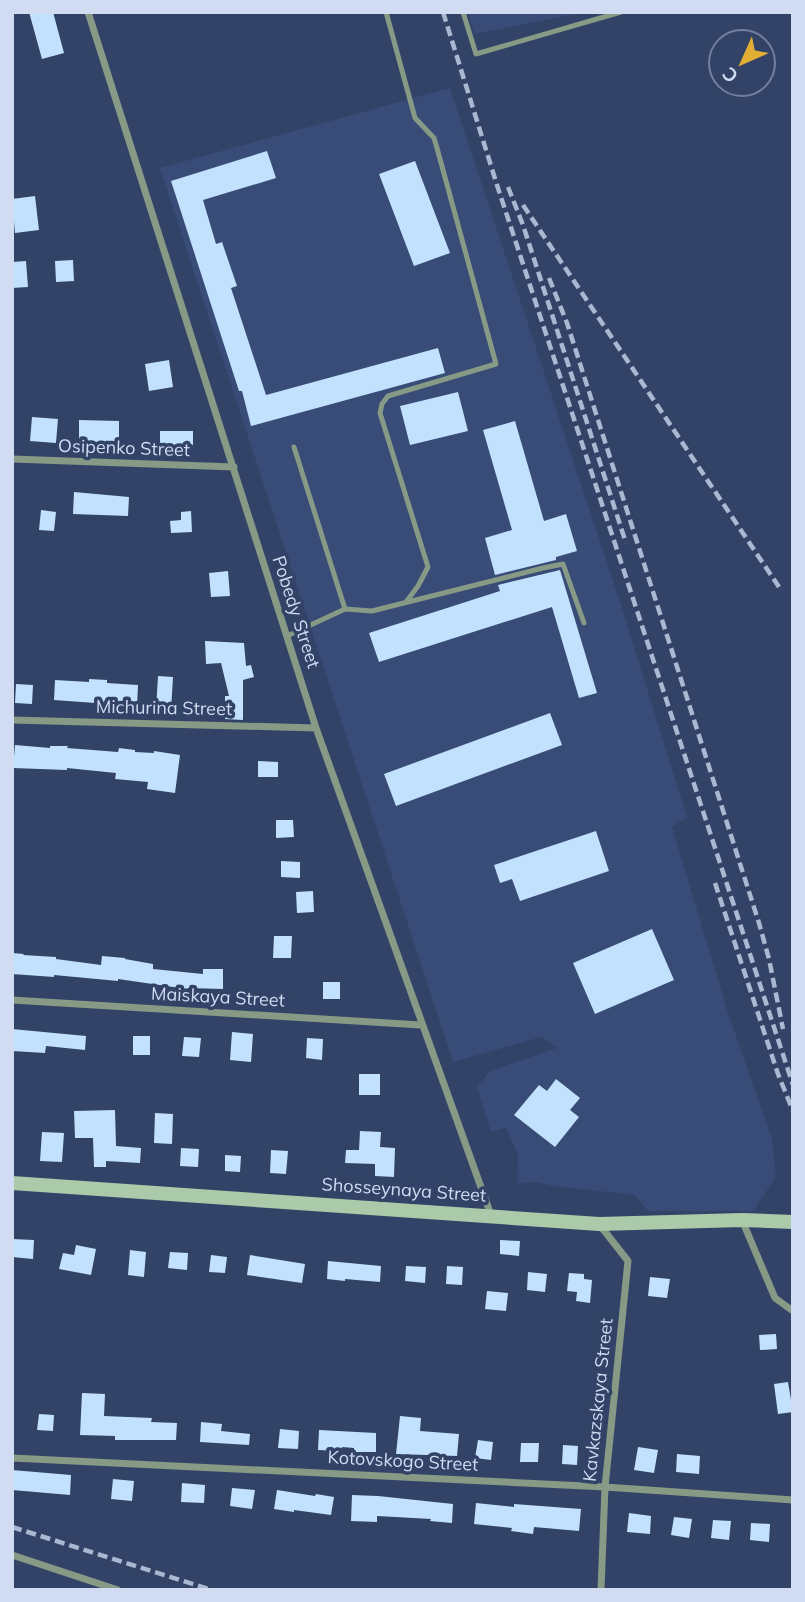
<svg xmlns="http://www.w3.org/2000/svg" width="805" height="1602" font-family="Mulish,sans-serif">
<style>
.built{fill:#384c77}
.building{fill:#c1e1fc}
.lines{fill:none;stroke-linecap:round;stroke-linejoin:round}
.lane{stroke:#869a85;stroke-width:5}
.street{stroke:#869a85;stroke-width:7}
.secondary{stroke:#aacaa9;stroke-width:14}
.rail{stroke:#abb8d2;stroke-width:4.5;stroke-dasharray:10 5;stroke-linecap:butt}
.labels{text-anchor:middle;stroke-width:7;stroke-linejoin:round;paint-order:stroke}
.street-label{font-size:18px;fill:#d1dcf3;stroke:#324367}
</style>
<rect width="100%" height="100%" fill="#324367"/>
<path class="built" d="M468,12H586L474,34Z
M450,88L620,602L687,817L672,827L728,1013L772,1139L776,1177L753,1211H648L635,1195L553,1186L537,1182L517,1183L518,1155L506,1128L491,1132L477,1087L490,1071L557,1048L541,1037L453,1062L160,168Z"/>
<path class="building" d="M29,12H53L64,53L42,59Z
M267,151L276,178L203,200L216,244L222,242L237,286L231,288L266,395L438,348L445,373L251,426L242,391H239L171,181Z
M415,161L450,253L414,266L379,174Z
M35,196L39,230L15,233L12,199Z
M73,260L74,281L56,282L55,261Z
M26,261L28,287L12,288V262Z
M169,360L173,387L149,391L145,364Z
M458,392L468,431L410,445L400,406Z
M32,417L58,419L56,443L30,441Z
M79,420L119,421V444L79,443Z
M515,421L544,521L566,514L577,551L556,557V560L495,575L485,538L512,530L483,430Z
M160,431H193V448H160Z
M74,492L129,497L128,516L73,514Z
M41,510L56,512L54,531L39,530Z
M191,511L192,532L171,533L170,521L181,520V512Z
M560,570L597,693L579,698L552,607L379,662L369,633L500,591L498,585Z
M228,571L230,596L211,597L209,573Z
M205,641L244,643L246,666L251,665L254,677L243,680V720L225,719V696H229L221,663L206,664Z
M158,676L173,677L171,711L156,710Z
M89,679L107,680V683L138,685L137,706L54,700L55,680L89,682Z
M16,684L33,685L32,704L15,703Z
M550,713L562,745L396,806L384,774Z
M15,745L50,748V746H68L67,748L118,752L119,748L135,750V752L154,753V751L180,755L175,793L147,789L148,782L115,779L116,773L67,768V770L13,768Z
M258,761L278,762V777H258Z
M276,820H293L294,837L276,838Z
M596,831L609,871L520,901L512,879L500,883L494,865Z
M281,861L300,862V878L281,877Z
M313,891L314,912L297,913L296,892Z
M652,929L674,980L595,1014L573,963Z
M274,936H292L291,958H273Z
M12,953L24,954L23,955L56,957V959L101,965L102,956L125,958V959L153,964V969L203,974V969H223V989L188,988L187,989L118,979V981L54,975V977L12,974Z
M323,982H340V999H323Z
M12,1029L86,1036L85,1050L46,1046L45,1053L12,1051Z
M232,1032L253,1034L251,1062L230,1060Z
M133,1036H150V1055H133Z
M184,1037L201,1038L199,1057L182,1056Z
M307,1038L323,1039L322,1060L306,1058Z
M359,1074H380V1095H359Z
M556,1079L580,1098L570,1110L579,1117L555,1147L514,1115L539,1085L547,1091Z
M115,1110L116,1146L141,1148L140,1163L106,1161V1167H94L93,1138H75L74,1111Z
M155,1113L173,1114L172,1144L154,1143Z
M360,1131L381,1132L380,1147L395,1148L394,1177L375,1176V1164L345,1163L346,1150H359Z
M42,1132L64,1133L62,1162L40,1161Z
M181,1148L199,1149L198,1167L180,1166Z
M271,1150L288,1151L286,1174L270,1173Z
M225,1155L241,1156L240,1172L225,1171Z
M12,1239L34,1240L33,1259L12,1257Z
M500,1240L520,1241L519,1256L500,1254Z
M76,1245L96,1249L91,1275L59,1269L63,1253L74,1255Z
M130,1250L146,1252L144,1277L128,1275Z
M170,1252L188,1253L187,1270L168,1268Z
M211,1255L227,1257L225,1273L209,1272Z
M250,1255L305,1264L302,1283L247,1275Z
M328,1261L381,1266L380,1282L345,1279V1281L327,1279Z
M406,1266L426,1267L425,1283L405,1281Z
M447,1266L463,1267L462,1285L446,1284Z
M528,1272L547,1274L545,1292L527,1290Z
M569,1273L584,1274V1279L592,1280L590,1303L576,1301L577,1292L567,1291Z
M650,1277L670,1279L667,1298L648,1296Z
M487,1291L508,1293L506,1311L485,1309Z
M776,1334L777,1349L760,1350L759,1335Z
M788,1382L793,1412L778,1414L774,1384Z
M82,1393L105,1394L104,1416L152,1418L151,1422L177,1423L176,1440H115V1436L80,1435Z
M39,1414L54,1415L53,1431L37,1430Z
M400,1416L421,1418L420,1431L459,1434L457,1456L396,1454Z
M201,1422L222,1424L221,1431L250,1434L249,1445L200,1442Z
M280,1429L299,1431L298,1449L278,1448Z
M319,1430L376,1433V1452H354V1448L342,1447L341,1451L318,1450Z
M478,1440L493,1442L491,1460L475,1458Z
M521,1443H539L538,1462H520Z
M563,1445L578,1446L577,1465L562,1464Z
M638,1447L658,1450L654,1473L634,1470Z
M677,1454L700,1456L699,1474L676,1472Z
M12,1470L71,1475L70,1495L12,1490Z
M113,1479L134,1481L132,1501L111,1499Z
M182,1483L205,1485L204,1503L181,1502Z
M232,1488L255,1490L252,1509L230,1506Z
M277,1490L315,1496L316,1494L334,1497L331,1515L294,1510V1512L274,1509Z
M352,1495L378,1496L453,1504L452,1523L430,1521L431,1519L377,1516V1522L351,1521Z
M476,1503L514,1507V1504L581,1509L579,1531L534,1527L533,1534L511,1531L512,1528L474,1524Z
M629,1513L651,1516L650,1534L627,1532Z
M674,1517L692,1519L689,1538L671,1535Z
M713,1520L731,1521L729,1540L711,1538Z
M751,1523L770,1524L769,1542L750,1540Z"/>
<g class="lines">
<path class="lane" d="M386,12L415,118L434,138L437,148L496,364L388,396L382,404L380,413L428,567L418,586L406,602
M463,12L476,54L621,12
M294,447L345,609
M287,636L345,609L372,611L543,568L563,564L584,623"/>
<path class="street" d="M88,12L316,728L491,1215
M12,459L234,467
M12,720L316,728
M12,1000L421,1025
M742,1220L775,1298L793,1311
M599,1224L628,1261L605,1487L601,1590
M12,1458L605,1487L793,1500
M12,1555L118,1590"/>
<path class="secondary" d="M12,1183L599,1224L742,1220L793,1222"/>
<path class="rail" d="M443,12L497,185L793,1085
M508,187L523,225L626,543
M523,205L779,587
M549,278L567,323L759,923L769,959L783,1029
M715,883L778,1074L793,1111
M12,1527L212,1590"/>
</g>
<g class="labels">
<g class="street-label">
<text transform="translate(124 448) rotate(2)" y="6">Osipenko Street</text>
<text transform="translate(296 612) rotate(72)" y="6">Pobedy Street</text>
<text transform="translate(164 708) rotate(1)" y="6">Michurina Street</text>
<text transform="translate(218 997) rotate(3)" y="6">Maiskaya Street</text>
<text transform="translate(404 1190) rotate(4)" y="6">Shosseynaya Street</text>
<text transform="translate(598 1400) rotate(-84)" y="6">Kavkazskaya Street</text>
<text transform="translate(403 1461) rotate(3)" y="6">Kotovskogo Street</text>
</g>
</g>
<rect width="805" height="1602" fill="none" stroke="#d1dcf3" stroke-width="28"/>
<g transform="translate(742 63) rotate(225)"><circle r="33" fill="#324367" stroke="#72809f" stroke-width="2"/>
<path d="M0-5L12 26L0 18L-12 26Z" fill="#e3ae34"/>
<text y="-10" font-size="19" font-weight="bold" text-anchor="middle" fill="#d1dcf3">С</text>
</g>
</svg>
